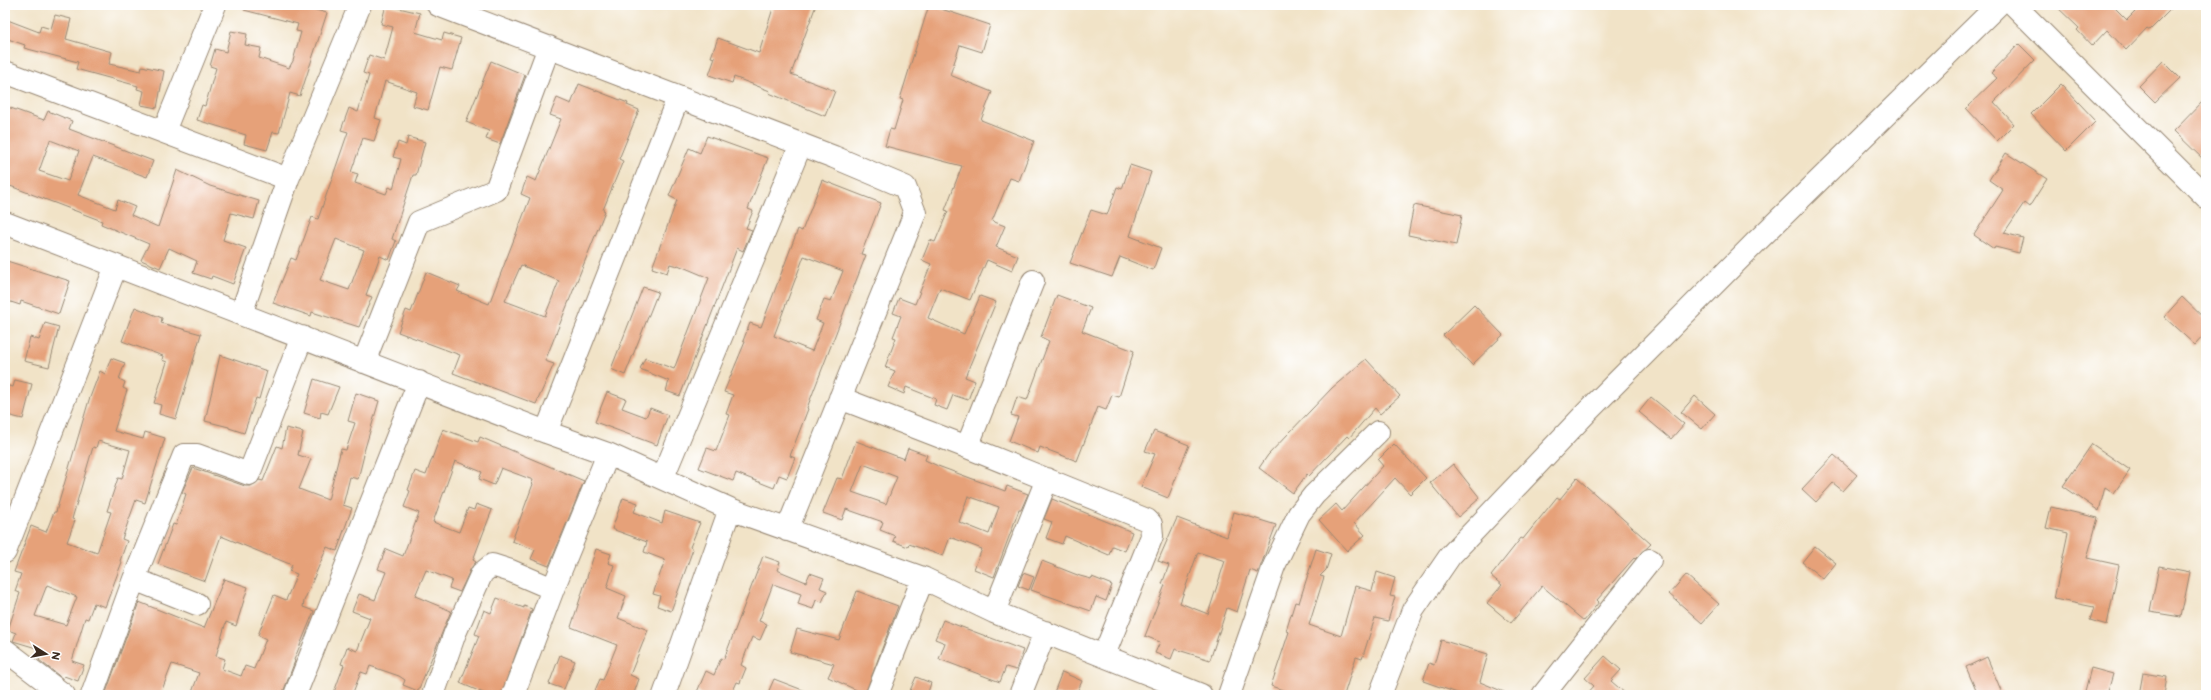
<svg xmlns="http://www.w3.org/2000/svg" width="2211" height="700" font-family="'Balsamiq Sans',sans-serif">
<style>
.building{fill:#e6a179;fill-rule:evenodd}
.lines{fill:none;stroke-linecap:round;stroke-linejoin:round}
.minor-casing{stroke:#968672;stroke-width:24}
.minor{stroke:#fff;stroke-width:22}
</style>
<rect width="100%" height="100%" fill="#fff"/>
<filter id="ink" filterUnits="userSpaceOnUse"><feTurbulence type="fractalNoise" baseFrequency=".025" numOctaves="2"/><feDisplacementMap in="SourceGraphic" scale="8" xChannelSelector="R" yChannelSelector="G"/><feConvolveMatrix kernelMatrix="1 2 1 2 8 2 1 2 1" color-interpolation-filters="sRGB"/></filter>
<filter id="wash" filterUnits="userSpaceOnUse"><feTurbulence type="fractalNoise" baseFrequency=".012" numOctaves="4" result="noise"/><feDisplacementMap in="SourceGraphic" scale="16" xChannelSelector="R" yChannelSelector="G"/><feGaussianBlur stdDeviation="0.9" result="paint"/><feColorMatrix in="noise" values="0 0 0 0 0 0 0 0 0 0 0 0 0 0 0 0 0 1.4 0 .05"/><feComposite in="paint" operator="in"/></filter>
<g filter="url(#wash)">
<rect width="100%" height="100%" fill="#f1e3c7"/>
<g id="blocks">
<path class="building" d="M244,5H297L327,13L300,96L290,93L279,133L273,132L267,150L244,144L246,135L197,120L202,105L205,106L216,68L210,66L215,49L226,52L231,31L247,34L245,45L261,48L259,58L289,68L293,61L301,32L296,31L298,24L244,10Z
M386,5L420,13L415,32L442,40L444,33L461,38L452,70L440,67L428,110L413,106L417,92L385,81L375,118L381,120L374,141L363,138L351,172L358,174L355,183L386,194L389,187L393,189L401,159L393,157L398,142L406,145L408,137L425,142L416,175H413L392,239L396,241L389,260L380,256L366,295L372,297L359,327L312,312L311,316L273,303L291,258L296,260L312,217L318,219L348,132L341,130L349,108L358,112L369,75L363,73L369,55L384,60L393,27L381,24ZM336,239L364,250L349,290L320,280Z
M774,5H816L791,74L835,91L825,116L769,93L770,91L734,77L732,83L709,75L715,58L711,57L718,38L759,53Z
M929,5L990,25L982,52L960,45L950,75L992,92L981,120L1034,141L1019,181L1010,178L992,221L1005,226L996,247L1018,256L1012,271L987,260L970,300L940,288L928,318L964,334L980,296L996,302L965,377L975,381L968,400L953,395L947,410L934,405L936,399L906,387L904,394L888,387L895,371L885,367L896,338L893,337L901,316L893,313L899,298L915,304L931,264L922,260L930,240L935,242L948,211L945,210L962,166L885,146L890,129L894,130L903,100L900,99Z
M2055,5H2112L2127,20L2142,5H2175L2150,30L2147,28L2126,50L2107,30L2092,46L2077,30L2079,28Z
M55,15L71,19L66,39L112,52L109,64L141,71L142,66L164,71L157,108L141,105L144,91L137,89L138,86L76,69L78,62L24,48L25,45L5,38V19L39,32L41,26L51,29Z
M2019,44L2035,60L1994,102L2014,124L1997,141L1966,108L1997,78L1991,73Z
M491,61L525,75L500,144L486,139L489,131L466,122Z
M2163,61L2180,78L2155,102L2139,86Z
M579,84L628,103L627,105L639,110L619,159L623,161L603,210L605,211L545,361L554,364L536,404L453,373L460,355L398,332L406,310L411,312L426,272L460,286L457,291L489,304L530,198L521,194L527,177L536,181L561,119L550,115L557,98L571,104ZM521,265L559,281L545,316L505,301Z
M2061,84L2096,121L2066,151L2031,114Z
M2206,98V162L2174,131Z
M5,106L44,120L48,111L72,121L69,129L153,161L147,177L93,157L78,195L115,209L118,200L135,207L131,215L158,227L177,170L210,186L259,201L254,219L231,213L223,240L246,248L233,284L212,276L211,279L193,273L197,261L169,248L160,268L141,260L149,244L101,224L102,221L5,184ZM50,140L79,151L68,181L39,171Z
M707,136L768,158L748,209L753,211L746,228L752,230L743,251L737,248L680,396L666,391L669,381L640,369L645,358L674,369L709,278L678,265L677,266L670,264L667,273L652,268L677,200L669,196L689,148L700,153Z
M2006,153L2047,179L2029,207L2024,203L2004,233L2023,238L2019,253L1995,247L1994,249L1974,235L2003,190L1989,180Z
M1130,165L1151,172L1130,236L1161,248L1153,270L1120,257L1112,277L1070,263L1091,210L1107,215L1117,187L1122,189Z
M822,180L881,203L861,254L866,255L807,408L808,409L790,456L795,458L787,478L779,475L774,488L736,473L733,481L699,468L707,448L716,451L730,415L726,414L733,395L724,392L745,342L743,341L750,323L761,327L798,229L802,231ZM804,256L843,271L831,301L824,299L816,320L823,323L812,351L774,336Z
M1414,205L1462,215L1456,245L1408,235Z
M7,261L70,281L59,314L21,301L20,305L5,300V269Z
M643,287L658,292L625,375L611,369Z
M1057,295L1091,308L1082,331L1134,351L1119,397L1112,395L1106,410L1098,407L1077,461L1040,447L1038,453L1009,441L1018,417L1011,415L1017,397L1027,400L1049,341L1041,337Z
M2182,297L2206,320V333L2195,345L2164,317Z
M1474,305L1503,335L1472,365L1443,335Z
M135,307L162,318L161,323L201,334L176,419L159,414L161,405L154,403L167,362L162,360L163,356L122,341Z
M45,323L59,327L49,367L24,361L30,337L39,340Z
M220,355L267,371L259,399L256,398L244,433L229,428V427L205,421Z
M111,358L125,363L119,379L125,382L123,388L127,390L114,431L143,439L145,432L165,438L145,503L136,500L122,539L127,541L120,561L122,562L105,607L94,603L88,619L85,618L72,661L84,665L78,681L64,676L63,679L39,660L43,650L13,641L16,633L8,630L20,593L15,591L21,574L14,572L31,526L46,532L54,512H56L89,400L100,371L105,374ZM98,441L130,450L122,479L118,478L107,511L111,512L97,553L67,542L75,520L72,519L93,447L96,448ZM47,585L77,597L66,625L35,616Z
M1366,359L1400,396L1380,414L1375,408L1349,438L1347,436L1309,476L1307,474L1293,493L1259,468L1268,455L1332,388Z
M314,379L339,387L328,414L321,412L320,418L304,413Z
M15,380L32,384L23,419L7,415L9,405L5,404V385L13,387Z
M607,392L626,399L622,408L646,417L650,408L668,415L657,445L595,422Z
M356,393L379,401L363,455H364L358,479L350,477L343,505L352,508L342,536L337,551L327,547L304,601L303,607L314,611L294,660L295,661L282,695H191L199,673L172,664L160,695H105L139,602L204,628L224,579L248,587L236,626L226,622L216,656L225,659L222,669L241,676L245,666L254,669L266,639L258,635L274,595L286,600L297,574L289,571L292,565L221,536L205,581L158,564L173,524L176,525L186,494L182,492L193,468L245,486H251L259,480L263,481L277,446L282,448L286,428L303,432L298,455L311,459L299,489L328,500L341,449L346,450L355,423L348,421Z
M1695,396L1715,414L1702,429L1681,412Z
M1651,397L1684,424L1671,439L1639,412Z
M443,429L478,442L480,437L584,481L549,566L531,559L535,550L512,541L533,484L532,483L533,480L501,468L494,485L479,479L482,472L455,461L433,522L459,532L468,508L474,510L476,504L492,510L473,560L476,562L471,568L460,592L449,588L452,580L426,570L415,596L451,611L418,691L403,685L405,680L399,676L370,666L367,674L361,672L352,695H333L344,665L341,664L347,647L357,651L370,618L352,611L359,594L375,600L386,572L378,569L386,549L403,556L419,513L404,507L410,491L408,490L415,471L426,475Z
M1154,431L1189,445L1168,498L1141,487L1155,454L1145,451Z
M856,441L904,459L908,448L927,455L925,460L938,466L1005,491L1007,486L1028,494L1021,510H1019L994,577L974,569L982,549L950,537L943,556L909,544L908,547L893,541L895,536L880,530L883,522L846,509L842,520L823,513L837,478L842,479ZM863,464L897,477L886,504L852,492ZM968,496L999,507L989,534L959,522Z
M1394,444L1426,478L1410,494L1395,478L1354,523L1365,535L1347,551L1319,520L1336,504L1342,511L1383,466L1378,460Z
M2092,444L2130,470L2114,493L2105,487L2099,511L2063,486Z
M1834,455L1857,475L1843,491L1833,483L1816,502L1802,489Z
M1453,464L1480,498L1458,517L1430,483Z
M1577,478L1651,544L1635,559L1634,558L1597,600L1599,602L1584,621L1542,586L1511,623L1487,603L1502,585L1491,576L1521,538L1523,539L1557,497L1560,499Z
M623,498L638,503L634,512L662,523L665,511L700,523L690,547L693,549L671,611L657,606L660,596L653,594L665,560L644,552L647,542L612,529Z
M1052,499L1132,532L1125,551L1112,546L1109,555L1065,536L1062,544L1046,538L1052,522L1044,519Z
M2051,507L2098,518L2087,558L2119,565L2107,625L2090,620L2094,607L2054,599L2068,533L2046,528Z
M1234,512L1276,525L1258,573L1250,570L1237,612L1227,608L1210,660L1175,649L1171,659L1155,653L1160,642L1145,636L1165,585L1162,584L1169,565L1158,561L1177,518L1227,537ZM1198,552L1225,561L1208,614L1180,603Z
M1815,546L1836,563L1823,579L1802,562Z
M596,549L611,554L608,563L614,565L607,588L626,596L618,618L648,630L630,675L639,679L634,693L637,695H593L600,679L603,680L617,645L571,627Z
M1316,549L1331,554L1326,570L1320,576L1324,577L1309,625L1341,636L1355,586L1372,591L1377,572L1395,578L1390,596L1395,597L1388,621L1375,618L1362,659L1356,657L1344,695H1297L1271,686L1289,632L1286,631L1295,602L1299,603Z
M763,556L780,562L777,570L806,582L810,573L824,578L820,588L827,591L822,602L816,600L813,609L798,604L801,594L773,584L759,621L767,624L760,640L752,637L741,665L746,668L740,683L737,682L731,695H705L697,692L706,671L714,675L721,658L724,659Z
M1042,561L1080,576L1091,579L1092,577L1112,585L1106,601L1096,597L1091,611L1031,590Z
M2159,566L2190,572L2181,617L2150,612Z
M1023,573L1034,577L1029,590L1018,586Z
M1686,575L1719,604L1702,623L1669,594Z
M857,591L898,606L865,694L828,677L834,664L790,652L797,629L839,640Z
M497,598L524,608V606L532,609L501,695H488L460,683L479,636L475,634L484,610L491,613Z
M943,620L1023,650L1016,670L1006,667L1000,682L939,659L945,643L935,639Z
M1441,640L1488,654L1480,682L1511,695H1463L1423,681L1429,663L1434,665Z
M560,655L575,661L564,689L549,684Z
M1605,656L1621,670L1611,681L1627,695H1586L1594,686L1585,678Z
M1987,657L2003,695H1978L1966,667Z
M2091,668L2113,674L2107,695H2084Z
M1062,672L1082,681L1076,695H1053Z
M2143,673L2167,677L2164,695H2139Z
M916,677L931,683L927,695H908Z
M774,679L813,694L812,695H767Z"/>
</g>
</g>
<g filter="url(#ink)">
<use href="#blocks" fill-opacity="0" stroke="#968672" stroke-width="1"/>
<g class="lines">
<g class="minor-casing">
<path id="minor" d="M438,5L834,157L905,187L915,213L787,530
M2014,5L2206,197
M5,72L288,179
M164,131L215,5
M5,223L546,432L608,454L730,509L923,578L994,612L1201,695
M241,314L288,179L360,5
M364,362L419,222L496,190L549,47
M840,398L967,447L1147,520L1151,524L1152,536L1104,655
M546,432L678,98
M967,447L1033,281
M663,477L801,144
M5,552L116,266
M134,579L197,604
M994,612L1047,479
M5,650L64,695
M92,695L134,579L184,455H197L249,474L302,337
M295,695L419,382
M433,695L455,633L482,573L492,565L511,571L553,589L608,454
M513,695L553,589
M664,695L730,509
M877,695L923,578
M1020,695L1045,632
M1229,695L1274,566L1299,514L1314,495L1378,432
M1380,695L1413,610L1450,556L1587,412L1756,242L1998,5
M1543,695L1650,560"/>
</g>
<use href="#minor" class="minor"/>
</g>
</g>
<rect width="2211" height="700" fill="none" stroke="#fff" stroke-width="20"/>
<g transform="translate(46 654) rotate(101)" stroke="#ffffff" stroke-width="3" paint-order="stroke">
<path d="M0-3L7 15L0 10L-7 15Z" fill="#3b2a1e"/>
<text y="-6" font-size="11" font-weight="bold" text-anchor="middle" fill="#3b2a1e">N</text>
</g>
</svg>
